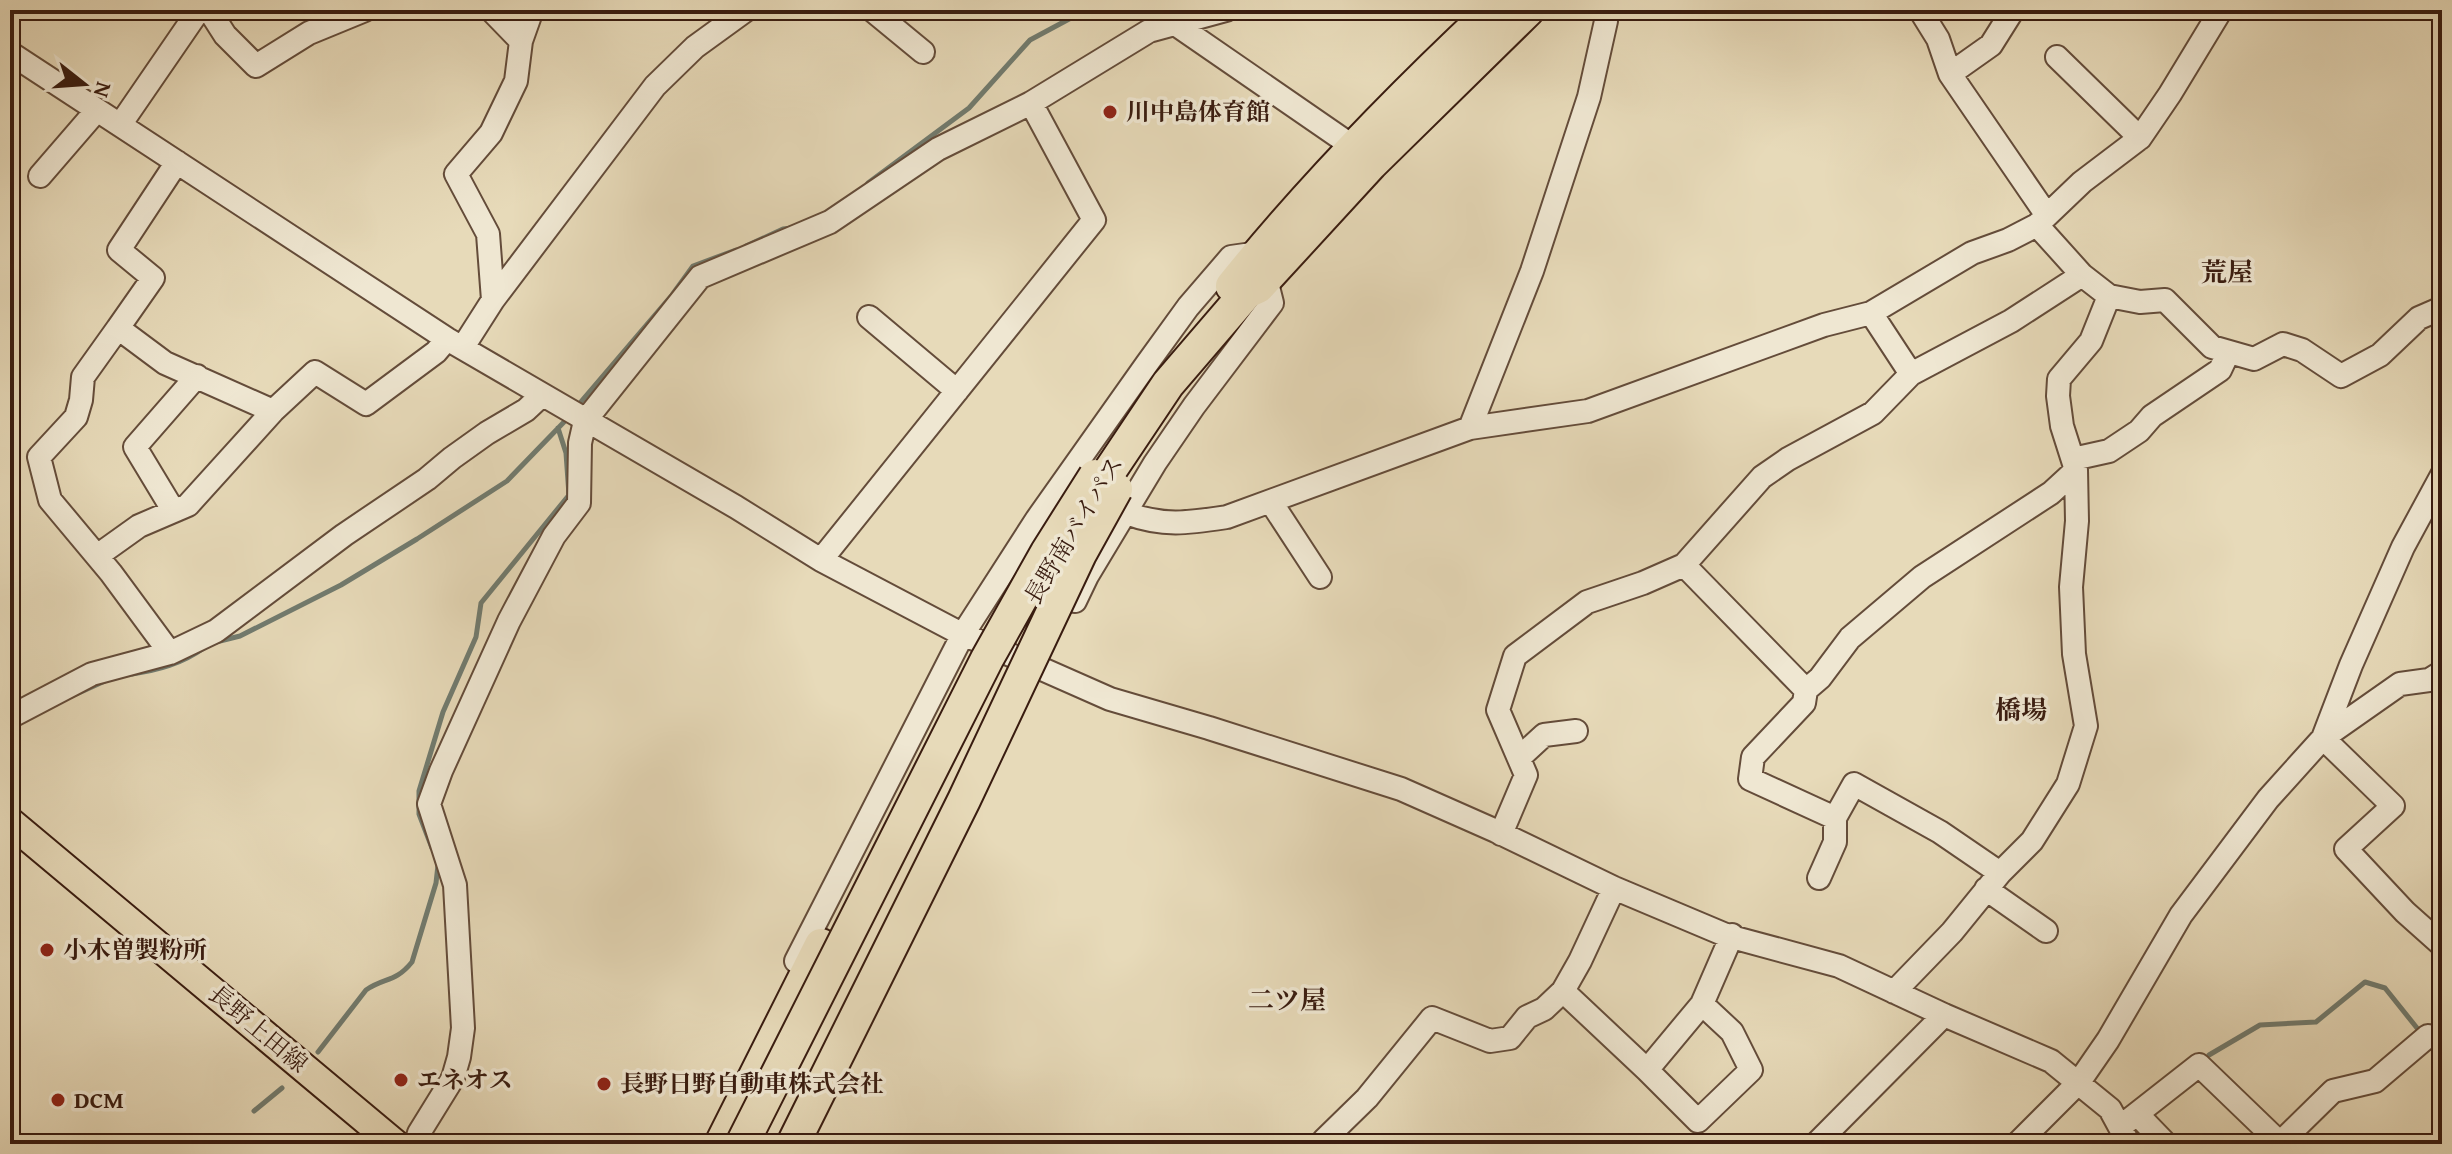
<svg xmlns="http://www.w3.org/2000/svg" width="2452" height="1154" font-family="'Gentium Book Plus','Noto Serif JP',serif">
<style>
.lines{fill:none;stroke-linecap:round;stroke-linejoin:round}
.stream{stroke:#717b6f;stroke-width:5}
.minor-casing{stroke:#644c3a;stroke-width:26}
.major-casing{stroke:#391c10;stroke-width:32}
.highway-casing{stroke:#391c10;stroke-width:36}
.minor{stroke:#efe7d2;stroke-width:22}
.major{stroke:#e7dab9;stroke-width:28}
.highway{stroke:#e7dab9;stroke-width:32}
.highway-bridge-casing{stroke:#391c10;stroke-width:36;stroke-linecap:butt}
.highway-bridge{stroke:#e7dab9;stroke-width:32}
.poi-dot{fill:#8f2418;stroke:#efe7d2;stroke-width:3}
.labels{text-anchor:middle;stroke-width:7;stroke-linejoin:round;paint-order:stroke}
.poi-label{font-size:24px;font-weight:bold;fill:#391c10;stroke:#efe7d2;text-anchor:start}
.street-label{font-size:24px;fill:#391c10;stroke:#efe7d2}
.neighbourhood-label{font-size:26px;font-weight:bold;fill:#391c10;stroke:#efe7d2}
</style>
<rect width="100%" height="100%" fill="#e7dab9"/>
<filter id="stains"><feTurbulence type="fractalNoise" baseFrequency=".0025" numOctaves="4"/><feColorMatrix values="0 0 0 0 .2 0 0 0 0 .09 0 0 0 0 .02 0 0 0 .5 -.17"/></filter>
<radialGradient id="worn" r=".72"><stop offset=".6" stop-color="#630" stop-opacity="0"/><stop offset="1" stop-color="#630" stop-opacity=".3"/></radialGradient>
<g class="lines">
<path class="stream" d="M868,183L969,108L1030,40L1071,18L1110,12
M746,246L783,229L792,228
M579,404L672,295L693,266L736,250
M216,642L240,636L341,585L417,539L507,481L564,422
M132,674C159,670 181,664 204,648
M72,696L107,680
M432,848L419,814V791L443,712L476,637L481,603L569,495L566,453L558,428
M318,1052L366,990C385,977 395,983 412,962L436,883L438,865
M2209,1055L2260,1025L2316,1022L2365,982L2385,988L2417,1028
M254,1111L282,1088
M2108,1144L2113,1134"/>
<g class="minor-casing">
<path id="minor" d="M209,10L225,35L256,66L309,33L365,10
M491,10L521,41
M872,10L923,52
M1155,10L1355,148L1365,157
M1920,10L1938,39L1950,74L2046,214
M10,53L447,339L736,507L821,560L954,630L1110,699L1209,728L1401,789L1496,831L1614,888L1728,936L1839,966L1944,1015L2051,1061L2110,1109L2129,1144
M2057,57L2140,138
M1950,74L1991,45L2013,10
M120,125L199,10
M177,162L119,250L153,278L118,328L165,363L273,411
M40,176L97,110
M2109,296L2140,302L2165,300L2212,347L2254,359L2283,344L2302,350L2341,376L2380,355L2419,318L2442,308
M493,300L488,234L456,174L491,133L516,81L521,41L532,10
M869,317L957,391
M118,328L83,377L81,400L76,417L39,457L50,500L111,573L170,653
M463,347L493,300L655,86L695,47L746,10
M1911,374L2011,321L2082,275
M1470,428L1532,271L1589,97L1606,21L1605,10
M2073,459L2109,451L2139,431L2152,416L2220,370L2228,353
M1271,502L1320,577
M173,510L135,447L197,376
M1126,513C1164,527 1188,523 1227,517L1470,428L1588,411L1824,325L1871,313L1972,253L2008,240L2037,225L2082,182L2140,138L2170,94L2221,10
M97,556L139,526L188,505L273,411L315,372L366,404L436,352L447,339
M821,560L1094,220L1031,103L1149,31L1226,10
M1075,601L1087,576L1155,463L1194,406L1272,303L1266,279
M2442,672L2429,680L2400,684L2323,738L2393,806L2346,849L2405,912L2442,945
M1806,690L1684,565L1762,477L1788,459L1873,413L1911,374L1871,313
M10,717L92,674L170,653L216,631L344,535L427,479L452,458L487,433L526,410L542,395
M1519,758L1544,735L1576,731
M1501,834L1526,775L1498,710L1515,656L1587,602L1643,583L1684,565
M2000,873L1940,832L1854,784L1835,818L1750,779L1753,757L1804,703L1806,690L1820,678L1850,638L1922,577L2051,493L2076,470
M1819,878L1835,842V818
M1986,889L2046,931
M796,961L963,634L1037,519L1146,365L1188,307L1231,257L1259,253
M1563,991L1647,1070
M1894,992L1952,932L2000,873L2032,841L2068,784L2086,726L2074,654L2071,587L2077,521L2076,470L2062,426L2058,396L2059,379L2091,341L2109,296L2082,275L2037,225
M1702,1004L1732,1032L1751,1070L1698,1121L1647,1070L1702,1004L1732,935
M2137,1114L2166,1144
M2120,1127L2199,1065L2280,1143L2333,1091L2375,1081L2428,1036L2442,1039
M1324,1140L1367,1098L1432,1018L1490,1041L1510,1038L1527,1017L1544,1009L1563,991L1580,961L1614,888
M416,1144L419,1133L453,1078L459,1057L463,1028L455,885L429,804L441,771L509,621L554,536L579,503L580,443L585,421L700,277L830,222L938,149L1031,103
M1816,1144L1944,1015
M2017,1144L2079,1082L2108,1040L2181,915L2268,799L2323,738L2351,665L2403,547L2442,475"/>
</g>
<g class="major-casing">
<path id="major" d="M10,822L395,1144"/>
</g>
<g class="highway-casing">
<path id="highway" d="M1232,286C1311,188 1401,96 1493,10
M1103,481L1168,384L1247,292L1258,287L1371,164L1528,10
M721,1144L821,945"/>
</g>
<use href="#minor" class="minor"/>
<use href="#major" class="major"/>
<use href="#highway" class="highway"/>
<g class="highway-bridge-casing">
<path id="highway-bridge" d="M742,1144L987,659L1047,552L1095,476
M793,1144L964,800L1080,554L1116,489"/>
</g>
<use href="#highway-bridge" class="highway-bridge"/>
</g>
<g class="poi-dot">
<circle cx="1110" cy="112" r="8"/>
<circle cx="47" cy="950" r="8"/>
<circle cx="401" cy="1080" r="8"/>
<circle cx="604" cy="1084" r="8"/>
<circle cx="58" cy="1100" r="8"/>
</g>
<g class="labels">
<g class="poi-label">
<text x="1126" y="120">川中島体育館</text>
<text x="63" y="958">小木曽製粉所</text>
<text x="417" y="1088">エネオス</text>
<text x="620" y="1092">長野日野自動車株式会社</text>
<text x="74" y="1108">DCM</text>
</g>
<g class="street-label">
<text transform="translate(1074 530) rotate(-59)" y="8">長野南バイパス</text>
<text transform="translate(258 1029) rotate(40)" y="8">長野上田線</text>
</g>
<g class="neighbourhood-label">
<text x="2227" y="281">荒屋</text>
<text x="2021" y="719">橋場</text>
<text x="1287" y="1009">二ツ屋</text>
</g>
</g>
<rect width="2452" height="1154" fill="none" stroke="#e7dab9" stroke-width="40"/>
<rect x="12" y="12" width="2428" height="1130" fill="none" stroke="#391c10" stroke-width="4"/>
<rect x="20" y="20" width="2412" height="1114" fill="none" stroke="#391c10" stroke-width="2"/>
<g transform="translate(84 84) rotate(107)" stroke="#efe7d2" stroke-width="6" paint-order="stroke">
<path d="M0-6L14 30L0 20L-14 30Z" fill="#391c10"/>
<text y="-12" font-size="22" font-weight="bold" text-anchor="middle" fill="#391c10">N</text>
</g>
<rect width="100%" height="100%" filter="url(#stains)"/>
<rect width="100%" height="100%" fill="url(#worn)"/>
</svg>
